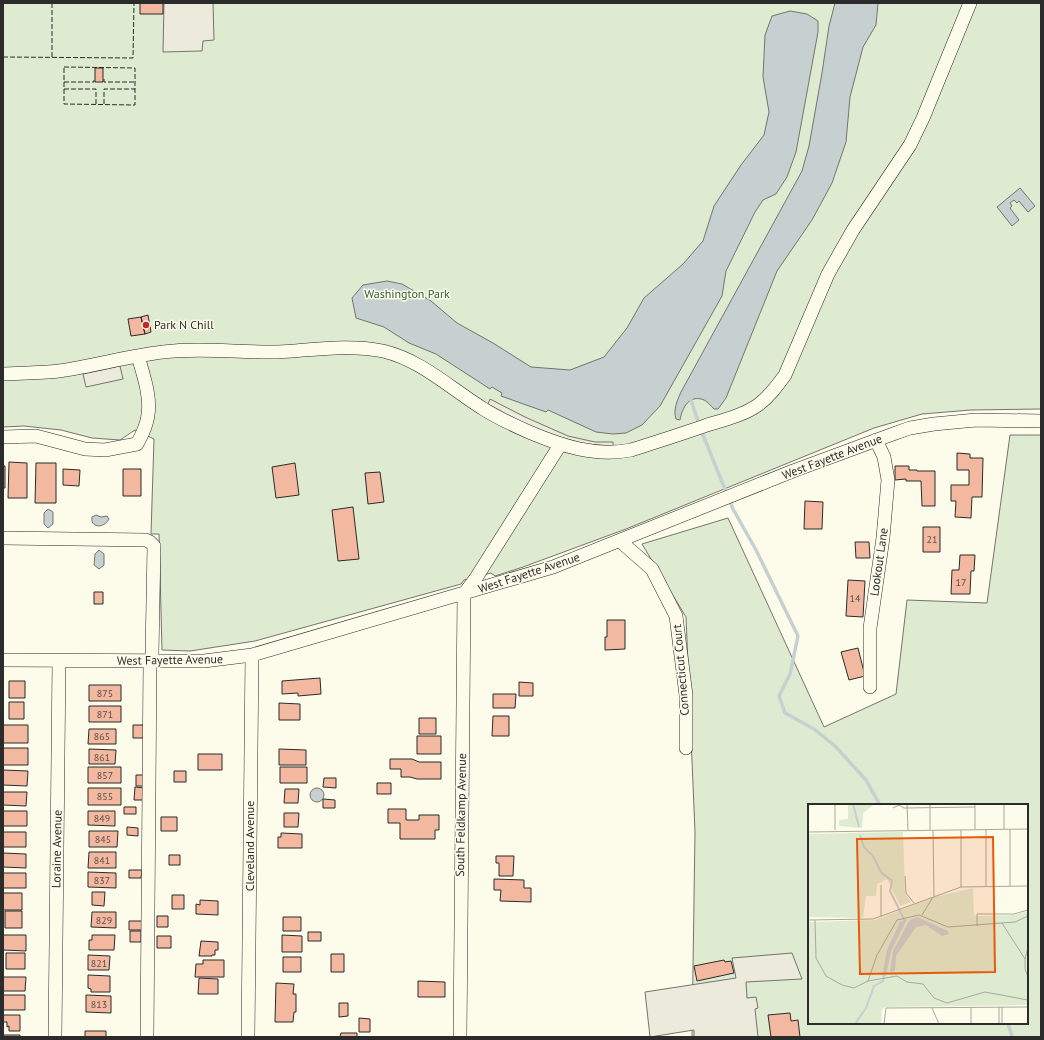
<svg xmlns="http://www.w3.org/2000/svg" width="1044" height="1040" font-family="'PT Sans',sans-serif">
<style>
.green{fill:#deebd1;stroke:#74746e;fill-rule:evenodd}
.parking{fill:#eceadb;stroke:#74746e}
.water{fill:#c7d0d0;stroke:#74746e}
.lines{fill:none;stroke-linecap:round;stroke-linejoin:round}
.stream{stroke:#c7d0d0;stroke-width:3.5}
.building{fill:#f2b8a0;stroke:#2b2b2b}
.minor-casing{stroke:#2b2b2b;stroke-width:14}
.minor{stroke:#fdfbea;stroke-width:13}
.fence{stroke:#2b2b2b;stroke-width:1;stroke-dasharray:5 2;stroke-linecap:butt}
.poi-dot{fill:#c62828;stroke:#fdfbea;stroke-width:1.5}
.labels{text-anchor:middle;stroke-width:3;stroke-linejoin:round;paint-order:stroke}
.number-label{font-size:10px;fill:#5d4e48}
.park-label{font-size:12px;fill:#34623c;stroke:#fdfbea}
.poi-label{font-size:12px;fill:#2b2b2b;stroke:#fdfbea;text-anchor:start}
.street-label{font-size:12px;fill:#2b2b2b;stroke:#fdfbea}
.inset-river{fill:none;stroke:#c7d0d0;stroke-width:2}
.inset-road{fill:none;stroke:#a9a89e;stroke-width:1}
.view{fill:#e8590c;fill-opacity:0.15;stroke:#e8590c;stroke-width:2}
.inset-edge{fill:none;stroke:#2b2b2b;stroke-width:2}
</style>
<rect width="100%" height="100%" fill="#fdfbea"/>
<path class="green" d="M3,3H1041V409L971,410L922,414L874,428L626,529L523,567L495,576L491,573L464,580L461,584L255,641L190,651L162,650L159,534H151L154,439L135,430L120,440L92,438L61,430L24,426L3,427Z
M1010,435H1041V1037H692L695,832L686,617L642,544L728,518L824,727L896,694L907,600L987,603ZM809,805H1027V1023H809Z"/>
<path class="parking" d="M164,3H213L214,40L203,41L202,51L163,52Z
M120,366L123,379L86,387L83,374Z
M490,399L525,417L568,436L595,442H613V447L590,446L550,434L523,423L488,404Z
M792,953L802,979L746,982L747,998L756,997L758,1008L755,1009L758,1037H694V1030L650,1037L645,992L736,978L732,958Z"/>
<path class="water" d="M835,3H878L876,25L863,47L850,97L846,142L832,183L812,220L777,271L726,398L718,409H714C711,406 708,402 704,400C689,394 682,408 680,420L676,419C673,410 677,401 681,392L802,171L809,146L822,73L829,26Z
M790,11L807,14L818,21V32L796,152L787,177L776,194L763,200L755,212L726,271L722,296L660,406L642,425L626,433L613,434L596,432L548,410L546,412L501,396L502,393L492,387L490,389L436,354L409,343L384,327L356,318L352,298L363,285L387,281L402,284L431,301L457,323L493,343L531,367L570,370L604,357L627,328L644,298L683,264L703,241L714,206L741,165L764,135L769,112L763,77L765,35L772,16Z
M1020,188L1035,206L1028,212L1019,201L1017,203L1014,200L1010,203L1012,206L1010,208L1019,220L1012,226L997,207Z
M48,509L53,512V524L48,528L44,524V513Z
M96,515L101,517L107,516L109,519C104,529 90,528 92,517Z
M99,550L104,554V565L99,569L94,565L95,554Z
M310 795a7 7 0 1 1 14 0a7 7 0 1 1-14 0Z"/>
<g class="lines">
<path class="stream" d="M691,400L699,424
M701,430L733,509L756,550L798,636L790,674L779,696L785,713L814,729L835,746L866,780L880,805
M1008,1023L1012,1037"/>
</g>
<path class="building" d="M140,3H163V14H140Z
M95,68H103V82H95Z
M148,315L151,332L145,334L141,317Z
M141,317L145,334L131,336L128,319Z
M957,453L970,454V458H983L982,497H972L971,518L955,517L956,501H951V485H969V470H957Z
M9,462L27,463V498H8Z
M36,463H56V503H35Z
M295,463L299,495L276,498L272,467Z
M3,466H5V488H3Z
M895,466H909V470H917V471H935V506H922L921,481H906V479L895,480Z
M63,469L80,470L79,486L63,485Z
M123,469H141V496H123Z
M380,472L384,502L368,504L365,473Z
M805,501L823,502L822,529H804Z
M353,507L359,559L338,561L332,510Z
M923,527H940V552H923Z
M855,542H869L870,558H856Z
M960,555H975L974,571H971L970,594H951L952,570H959Z
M848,580L865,581L863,617L846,616Z
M94,592H103V604H94Z
M607,620H625V649L605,650V637H607Z
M858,648L865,676L849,680L841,652Z
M320,678L321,694L298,696V693L282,694V681Z
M9,681H25V698H9Z
M519,682L533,683V696H519Z
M89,685H121V701H89Z
M493,694H516L515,708H493Z
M9,702H24V719H9Z
M279,703L300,704V720H279Z
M89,706H121V722H89Z
M493,716H509V736H492Z
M419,718H436V734H419Z
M3,725H28V743H3Z
M133,725H145V738H133Z
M89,729H116V744H88Z
M417,736H441V754H417Z
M3,748H28V765H3Z
M89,749L116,750L115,764H89Z
M279,749L306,750V765H279Z
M198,754H222V770H198Z
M390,759H412L419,762H441V779H417L410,777H401V769H390Z
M88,767H121V783H88Z
M280,767H307V783H280Z
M3,770L28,771L27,786L3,785Z
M174,771H186V782H174Z
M136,775H146V786H136Z
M324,778H336V788L323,787Z
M377,783H391V794H377Z
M135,787L146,788L145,800H134Z
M88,788H121V805H88Z
M285,789H299L298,803H284Z
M3,792H27L26,806L3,805Z
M323,799L335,800V808H323Z
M124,807H136V814H124Z
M388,809H406V820H419V815H439V830H435V839H400V823H388Z
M3,811H27V826H3Z
M88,811H115V826L88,825Z
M284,813H299L298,827H284Z
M161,817H177V831H161Z
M127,827L138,828V836L127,835Z
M89,831H118L117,847H89Z
M3,832H26V847H3Z
M281,833L302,834V848H278V837H281Z
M89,852H116V868H88Z
M3,853L26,854V868L3,867Z
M169,855H180V865H169Z
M496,856H514L513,876H499V863H496Z
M129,870H142L141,878H129Z
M88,872L116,873V888L88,887Z
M3,873H26V888H3Z
M494,879L524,880V888H531V902L500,901L501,890H494Z
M92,892H105L104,906L92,905Z
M3,893H22V910H3Z
M172,895H184V909H172Z
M200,900L218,901V915L196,914V904L200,905Z
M5,911H22V928H5Z
M92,912H116V928L91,927Z
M157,916H168V927H157Z
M283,917H301V931H283Z
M129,921H142V930H129Z
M130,931H141V942H130Z
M308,932H321V941H308Z
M3,935H26V951L3,950Z
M92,935H115L114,950H89V940H92Z
M282,935L302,936V952H282Z
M157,936H171V948H157Z
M201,941L218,942V950H215V955H212V956H199Z
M6,953H25V969H6Z
M331,954H344V972H331Z
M88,955L110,956L109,970H88Z
M283,957H301V972H283Z
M203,960H224V977H195L196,964H203Z
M724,960L725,962L731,961L734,973L697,981L694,966Z
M88,975L110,976V992H91V989L88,988Z
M3,977H26L25,991H3Z
M199,978L218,979V994H198Z
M418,981L445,982V997H418Z
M276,983L294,984L293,994H296V1012H294L293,1022H275Z
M3,995H25V1010H3Z
M86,995L111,996V1013L86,1012Z
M339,1003H348V1016L339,1017Z
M790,1013L791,1021L798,1020L800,1037H771L768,1015Z
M3,1015H20V1031H9V1026L7,1027V1022H3Z
M359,1018L370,1019V1032H359Z
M85,1031H106V1037H85Z
M341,1033H357V1037H340Z
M3,1035H20V1037H3Z"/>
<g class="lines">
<g class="minor-casing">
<path id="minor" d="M3,374C22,373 40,373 59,371C94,366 128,356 163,352C201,347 240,353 278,352C313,350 348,344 383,351C421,360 450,388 482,408C497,418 513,425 529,432C562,446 595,457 631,450C656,442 682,434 707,425C724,420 744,415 758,405C769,397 777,386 785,375L828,274L853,230L910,145L923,118L970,3
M3,437L36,436L85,449L105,450L137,444C142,435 147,425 148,415C151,396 143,374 138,356
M3,538L146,540L150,542L154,546L152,654L150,662L147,1037
M620,541L652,569L676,616L686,695V748
M464,594L476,578L560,445
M3,660L204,661L252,655L553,567L793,471L893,434L910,428L934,424L976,420L1041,421
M870,687V628L883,538L888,480L884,457L876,440
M55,1037L59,661
M248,1037L252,655
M460,1037L464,594"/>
</g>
<use href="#minor" class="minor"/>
<path class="fence" d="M3,57L133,58L134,3
M52,57V3
M64,67L135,68V105L64,104Z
M104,79V82H135
M64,82H94V80
M64,89H96V104
M104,104V89H135"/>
</g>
<circle class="poi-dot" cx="146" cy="325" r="4"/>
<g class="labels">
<g class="number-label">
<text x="932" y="543">21</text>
<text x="961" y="586">17</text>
<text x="855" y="602">14</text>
<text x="105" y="697">875</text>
<text x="105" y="718">871</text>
<text x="102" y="740">865</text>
<text x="102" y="761">861</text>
<text x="105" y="779">857</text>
<text x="105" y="800">855</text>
<text x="102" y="822">849</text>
<text x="103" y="843">845</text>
<text x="102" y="864">841</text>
<text x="102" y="884">837</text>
<text x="104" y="924">829</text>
<text x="99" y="967">821</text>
<text x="99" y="1008">813</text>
</g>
<g class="park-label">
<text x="407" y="298">Washington Park</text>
</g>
<g class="poi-label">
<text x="154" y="329">Park N Chill</text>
</g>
<g class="street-label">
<text transform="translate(832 457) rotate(-21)" y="4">West Fayette Avenue</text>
<text transform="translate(879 562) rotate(-82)" y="4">Lookout Lane</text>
<text transform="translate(529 573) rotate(-18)" y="4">West Fayette Avenue</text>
<text transform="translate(170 660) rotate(-1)" y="4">West Fayette Avenue</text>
<text transform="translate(681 670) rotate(-95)" y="4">Connecticut Court</text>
<text transform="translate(461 815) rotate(-89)" y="4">South Feldkamp Avenue</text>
<text transform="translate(250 846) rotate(-90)" y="4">Cleveland Avenue</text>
<text transform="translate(57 849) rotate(-89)" y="4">Loraine Avenue</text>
</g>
</g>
<g transform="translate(808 804)">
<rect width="220" height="220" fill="#fdfbea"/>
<path d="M40,0H67L55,9L54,24L31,22V16L40,15ZM95,28L97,89L103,98L92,102L79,75L69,80L68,92H58L55,114L0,113V30ZM165,84L166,111L169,112L206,111L220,107V201L77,203L74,205L73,220H0V118L67,116L126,93Z" fill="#deebd1"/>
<path d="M109,113L140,127L141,130L134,132L118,121L108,123L88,152L87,167L82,168L85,147L101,117ZM99,115L83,147L78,172L74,173L79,146L92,118Z" fill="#c7d0d0"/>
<path class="inset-river" d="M45,0L51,23M52,31L56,43L65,52L73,68L84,77L82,87L97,117M47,220L58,204L66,182L75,177L76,173"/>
<path class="inset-road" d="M27,0V26M99,0L100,26M122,0V26M167,0V25M196,0V25M85,4L91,1L96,4L167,3M202,25V82M125,26L126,92M153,26V83M178,26V82M0,28L220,25M97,72L98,89L106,99M114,111L125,93M73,113V81M0,116L65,115L153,83L220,82M7,116L8,154L18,172L34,181L46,184L60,177L89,172L99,178L115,180L126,194L139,199L177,188L220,196M194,119L217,155V165L220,173M169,122V110H206L220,106M217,155L220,143M60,177L69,151L89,116L111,111L140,123L207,118L220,112M191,203V220M124,204L131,220M163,204V220M76,220L78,204L220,203M194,220V203"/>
<path class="view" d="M185,33L187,168L52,170L49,35Z"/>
<rect width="220" height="220" class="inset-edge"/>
</g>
<rect width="1044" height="1040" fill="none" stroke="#2b2b2b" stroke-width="8"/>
</svg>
